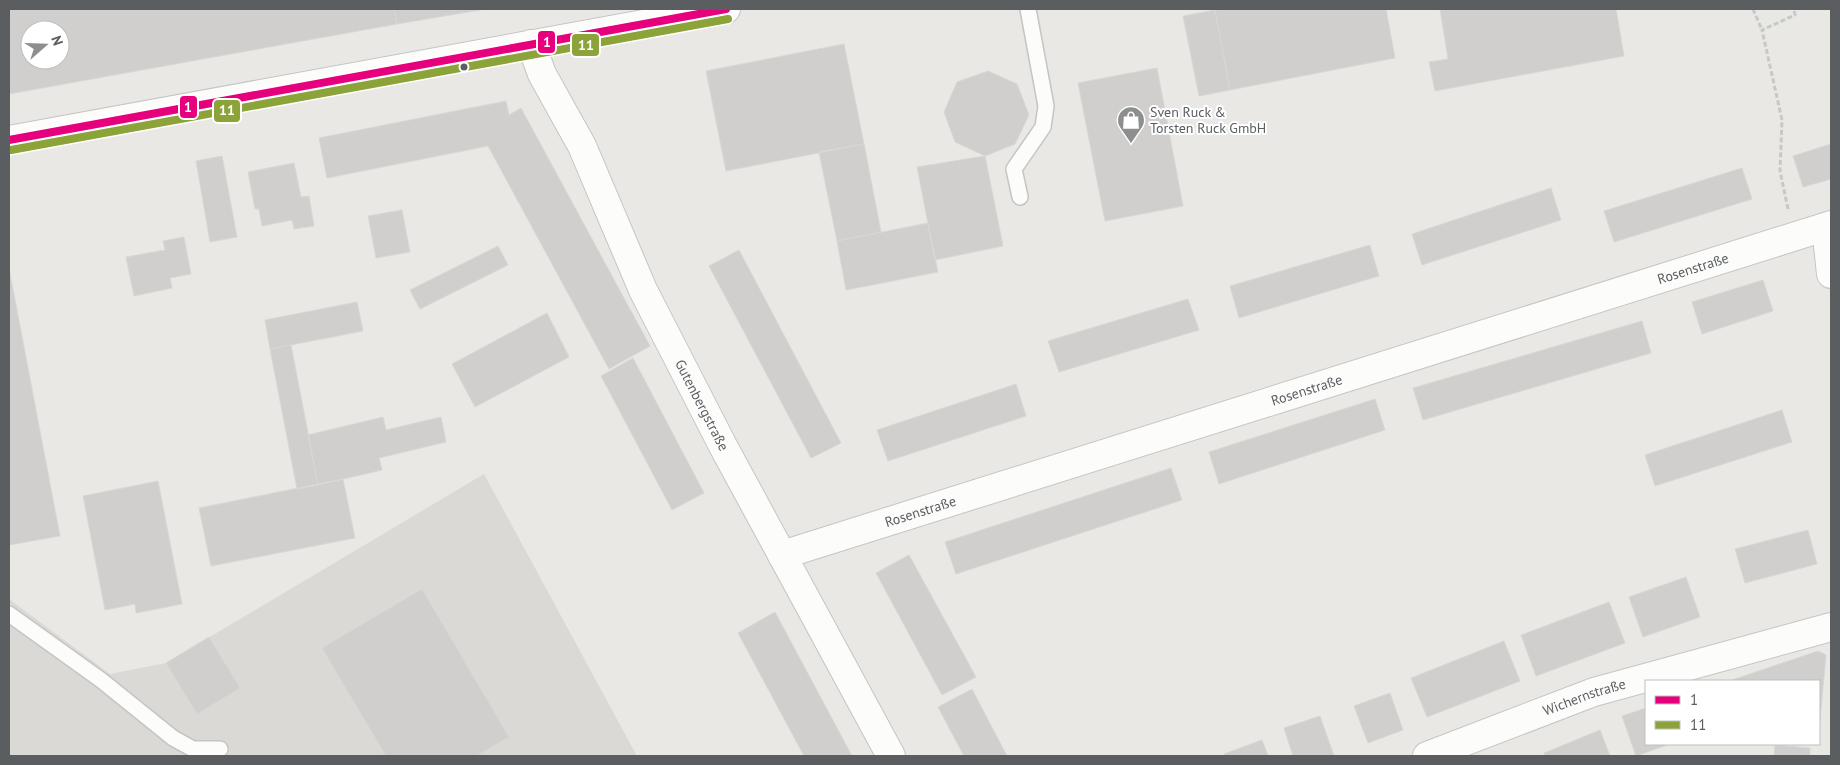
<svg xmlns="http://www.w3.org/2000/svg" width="1840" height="765" font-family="'PT Sans',sans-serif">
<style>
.industrial{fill:#dbd9d5}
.building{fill:#d0cfcd;stroke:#d9d7d3;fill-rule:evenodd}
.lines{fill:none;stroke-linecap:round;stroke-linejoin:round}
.service-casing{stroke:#c5c5c5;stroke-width:18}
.minor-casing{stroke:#c5c5c5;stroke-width:30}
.tertiary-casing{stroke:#c5c5c5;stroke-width:30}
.path{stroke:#c5c9c7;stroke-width:3;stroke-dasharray:5 2.5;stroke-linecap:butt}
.service{stroke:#fcfcfb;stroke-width:15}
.minor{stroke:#fcfcfb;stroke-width:28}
.tertiary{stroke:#fcfcfb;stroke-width:28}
.bus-1-casing{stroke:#fff;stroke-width:11}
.bus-2-casing{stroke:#fff;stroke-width:11}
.bus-1{stroke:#e6007e;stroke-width:8}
.bus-2{stroke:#8ba339;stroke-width:8}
.bus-dot{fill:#5a5e61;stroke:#fff;stroke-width:2}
.labels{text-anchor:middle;stroke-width:4;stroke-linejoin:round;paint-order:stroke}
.poi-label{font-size:14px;fill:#5a5e61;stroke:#fff;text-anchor:start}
.street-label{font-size:14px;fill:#5a5e61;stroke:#fff}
.line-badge{stroke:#fff;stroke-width:2}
.badge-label{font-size:14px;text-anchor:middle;font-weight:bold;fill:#fff}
</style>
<rect width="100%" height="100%" fill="#eae8e4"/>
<path class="industrial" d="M484,474L637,756H9V599L110,674L166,663Z"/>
<path class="building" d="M9,9H394L397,24L9,94ZM30,30H60V60H30Z
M394,9H486L397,24Z
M1221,9H1386L1395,58L1230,90L1215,10Z
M1440,9H1616L1624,56L1435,91L1429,62L1448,59Z
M1215,10L1230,90L1199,96L1183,16Z
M844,44L864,144L726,171L706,71Z
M1157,68L1183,206L1105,221L1078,83Z
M988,71L1017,84L1029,115L1015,144L985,156L955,142L944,112L957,82Z
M506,101L509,115L521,108L650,346L609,369L488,146L327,178L319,138Z
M864,144L881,232L837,241L819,152Z
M1831,144V179L1803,187L1793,156Z
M222,156L237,237L210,242L196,161Z
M985,156L1003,246L935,260L917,167Z
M294,163L301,197L309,196L314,226L294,229L292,220L262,226L259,209H255L248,172Z
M1742,168L1752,199L1614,242L1604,211Z
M1551,188L1561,220L1422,265L1412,234Z
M402,210L410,252L376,258L368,216Z
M928,223L938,272L846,290L837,241Z
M184,237L191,274L170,278L172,288L134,296L126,257L165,250L163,241Z
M1370,245L1379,276L1239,318L1230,286Z
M498,246L508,265L420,309L410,290Z
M739,250L841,443L811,458L709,266Z
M9,268L60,536L9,545Z
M1763,280L1773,311L1702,334L1692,302Z
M1188,299L1199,330L1059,372L1048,341Z
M357,302L363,331L270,349L265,320Z
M547,313L569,357L475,407L452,364Z
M1642,321L1651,353L1423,420L1413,388Z
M291,345L318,485L297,489L270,349Z
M633,358L704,493L672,510L601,376Z
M1016,384L1026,416L888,461L877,430Z
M1375,399L1385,430L1219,484L1209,452Z
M1782,410L1792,442L1655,486L1645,455Z
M383,417L386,430L441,417L446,442L379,458L382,470L318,485L308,435Z
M1171,468L1182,500L956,574L945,542Z
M343,479L355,538L211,566L199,508Z
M158,481L182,604L136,613L135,604L105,610L83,496Z
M1808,530L1817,564L1745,583L1735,549Z
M909,555L976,677L942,695L876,573Z
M1686,577L1700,617L1643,637L1629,597Z
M422,589L509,737L476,756H386L322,648Z
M1609,602L1625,643L1536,676L1521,635Z
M775,612L852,756H804L738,633Z
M209,637L240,688L197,714L166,663Z
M1504,641L1520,681L1427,717L1411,678Z
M1818,651L1826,655L1819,730V681H1729Z
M972,689L1007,756H964L938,707Z
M1390,693L1403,730L1368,743L1354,706Z
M1646,708V744H1670L1636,756L1622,716Z
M1320,716L1334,756H1293L1284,728Z
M1600,730L1610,756H1545L1544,753Z
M1262,740L1268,756H1225L1224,754Z
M1775,745L1810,748V756H1774Z"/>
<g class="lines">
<g class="service-casing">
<path id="service" d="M1020,197L1014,169L1043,127L1046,106L1028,9
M9,614L101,680L173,738L193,749H220"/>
</g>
<g class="minor-casing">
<g id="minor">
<path id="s1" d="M531,44L542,74L582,146L643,290L723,446L891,756"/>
<path d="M1826,227L1831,274"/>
<path id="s2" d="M782,555L1831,225"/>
<path id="s3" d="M1427,756L1594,692L1831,627"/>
</g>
</g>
<g class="tertiary-casing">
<path id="tertiary" d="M9,140L726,9"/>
</g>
<path class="path" d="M1753,9L1762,30
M1788,209L1780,171L1782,120L1762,30L1795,15L1794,9"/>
<use href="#service" class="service"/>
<use href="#minor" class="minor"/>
<use href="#tertiary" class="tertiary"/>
<g class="bus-1-casing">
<path id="bus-1" d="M9,140L726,9"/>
</g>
<g class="bus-2-casing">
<path id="bus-2" d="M11,150L728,19"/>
</g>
<use href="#bus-1" class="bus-1"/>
<use href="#bus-2" class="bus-2"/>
</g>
<defs>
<g id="shop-pin" transform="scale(1.4375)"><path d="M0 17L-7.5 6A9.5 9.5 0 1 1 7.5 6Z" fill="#8c8e8f" stroke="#fff"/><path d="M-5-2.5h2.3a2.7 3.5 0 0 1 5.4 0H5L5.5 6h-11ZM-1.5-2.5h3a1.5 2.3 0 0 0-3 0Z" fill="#fff"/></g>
</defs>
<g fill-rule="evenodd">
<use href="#shop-pin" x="1131" y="120"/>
</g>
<circle class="bus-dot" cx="464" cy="67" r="4.5"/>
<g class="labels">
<g class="poi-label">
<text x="1150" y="117">Sven Ruck &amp;<tspan x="1150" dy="16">Torsten Ruck GmbH</tspan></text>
</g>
<g class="street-label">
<text dy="5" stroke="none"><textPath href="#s2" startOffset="955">Rosenstraße</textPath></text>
<text dy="5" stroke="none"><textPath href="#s2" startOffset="550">Rosenstraße</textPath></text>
<text dy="5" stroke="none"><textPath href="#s1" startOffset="400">Gutenbergstraße</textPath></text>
<text dy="5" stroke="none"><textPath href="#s2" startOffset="145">Rosenstraße</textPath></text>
<text dy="5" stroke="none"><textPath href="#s3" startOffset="168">Wichernstraße</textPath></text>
</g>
</g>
<g class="line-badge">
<rect x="537" y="30" width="19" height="24" rx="5" fill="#e6007e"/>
<rect x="571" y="33" width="29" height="24" rx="5" fill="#8ba339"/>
<rect x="179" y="95" width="19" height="24" rx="5" fill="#e6007e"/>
<rect x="213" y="99" width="28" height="24" rx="5" fill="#8ba339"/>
</g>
<g class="badge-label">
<text x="547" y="47">1</text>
<text x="586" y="50">11</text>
<text x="188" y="112">1</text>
<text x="227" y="115">11</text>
</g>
<rect width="1840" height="765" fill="none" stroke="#5a5e61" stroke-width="20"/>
<rect x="1645" y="680" width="175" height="65" fill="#ffffff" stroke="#bdbfc0"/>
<rect x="1655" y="696" width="25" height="8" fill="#e6007e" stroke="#bdbfc0"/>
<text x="1690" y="705" font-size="15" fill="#5a5e61">1</text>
<rect x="1655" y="721" width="25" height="8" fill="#8ba339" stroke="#bdbfc0"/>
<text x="1690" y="730" font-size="15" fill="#5a5e61">11</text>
<g transform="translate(45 45) rotate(70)"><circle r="24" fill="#ffffff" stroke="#bdbfc0"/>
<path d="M0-4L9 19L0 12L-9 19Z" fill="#8c8e8f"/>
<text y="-8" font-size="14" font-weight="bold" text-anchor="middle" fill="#5a5e61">N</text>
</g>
</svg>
